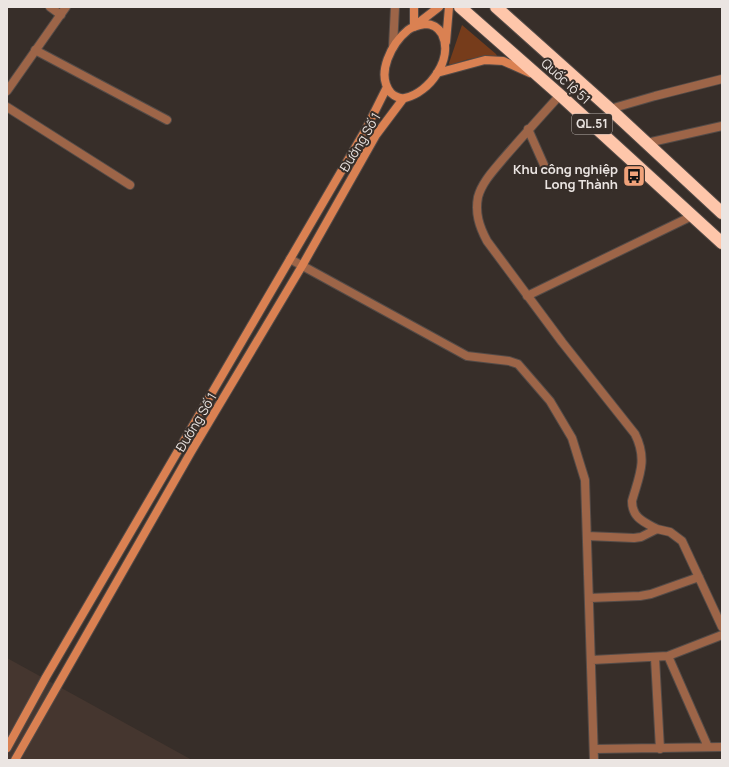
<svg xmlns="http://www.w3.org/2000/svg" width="729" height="767" font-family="Manrope,sans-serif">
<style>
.built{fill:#45362f}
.green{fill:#763c1b}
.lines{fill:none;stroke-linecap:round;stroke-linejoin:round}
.street-casing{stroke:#544b47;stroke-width:10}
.secondary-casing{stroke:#544b47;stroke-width:10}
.highway-casing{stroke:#544b47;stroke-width:14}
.street{stroke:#9d6548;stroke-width:8}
.secondary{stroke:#da8152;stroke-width:8}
.highway{stroke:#fec6aa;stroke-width:12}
.labels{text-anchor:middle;stroke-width:4;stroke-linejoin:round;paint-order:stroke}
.shield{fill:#372e29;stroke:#b5aeaa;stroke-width:1}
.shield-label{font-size:12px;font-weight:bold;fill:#ebe5e2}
.street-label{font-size:13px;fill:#ebe5e2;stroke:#372e29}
.poi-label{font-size:13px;font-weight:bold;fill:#ebe5e2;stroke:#372e29;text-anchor:end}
</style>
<rect width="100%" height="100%" fill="#372e29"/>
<path class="built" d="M7,658L192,760H7Z"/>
<path class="green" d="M462,25L496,54L497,56L469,59L450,65L449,63Z"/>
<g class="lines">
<g class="street-casing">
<path id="street" d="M50,7L61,15
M393,47L395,7
M35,50L167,120
M7,91L66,7
M560,95C541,116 522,137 503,159C494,170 482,182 478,197C475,213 479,226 487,241L562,342L635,434C648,460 639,476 632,501C632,518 644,522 657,529
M7,107L130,185
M610,109L655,96L722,79
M528,129L544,165
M647,143L722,126
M290,259L467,356L509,361L518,364L550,401L572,438L585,480L594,760
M527,296L692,216
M587,536L634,538L641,537L657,529L670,532L682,541L722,627
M589,598L640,596L651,594L699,577
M668,656L708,747
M655,658L660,749
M592,660L668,656L722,635
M594,749L722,747"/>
</g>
<g class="secondary-casing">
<path id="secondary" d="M417,24L439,7
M425,24C433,24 438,27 442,34C454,59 429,93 405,98C400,99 394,96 391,93C375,74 392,43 408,30C413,26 419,25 425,24Z
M414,27V7
M446,42L449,7
M437,73L485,60L503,61L530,73
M7,748L46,677L366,129L387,87
M15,760L191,452L302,266L376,135L403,99"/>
</g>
<g class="highway-casing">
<path id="highway" d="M460,7L560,95L722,243
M496,7L610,109L722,213"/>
</g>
<use href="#street" class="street"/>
<use href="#secondary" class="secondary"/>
<use href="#highway" class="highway"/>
</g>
<defs>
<g id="bus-square" transform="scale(1.15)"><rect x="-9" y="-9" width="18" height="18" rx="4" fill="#f0a27a" stroke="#372e29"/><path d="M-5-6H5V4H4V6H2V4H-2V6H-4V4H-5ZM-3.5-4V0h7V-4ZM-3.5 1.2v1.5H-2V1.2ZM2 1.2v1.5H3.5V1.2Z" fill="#111"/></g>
</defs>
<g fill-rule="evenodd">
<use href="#bus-square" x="634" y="176"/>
</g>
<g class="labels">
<rect class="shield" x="572" y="114" width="40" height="20" rx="3"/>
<g class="shield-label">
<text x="592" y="128">QL.51</text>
</g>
<g class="street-label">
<text transform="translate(566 81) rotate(42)" y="5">Quốc lộ 51</text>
<text transform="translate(360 142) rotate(-59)" y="5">Đường Số 1</text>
<text transform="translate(196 422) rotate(-59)" y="5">Đường Số 1</text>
</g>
<g class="poi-label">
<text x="618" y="174">Khu công nghiệp<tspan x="618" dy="15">Long Thành</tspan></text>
</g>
</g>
<rect width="729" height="767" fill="none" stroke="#ebe5e2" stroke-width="16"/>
</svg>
